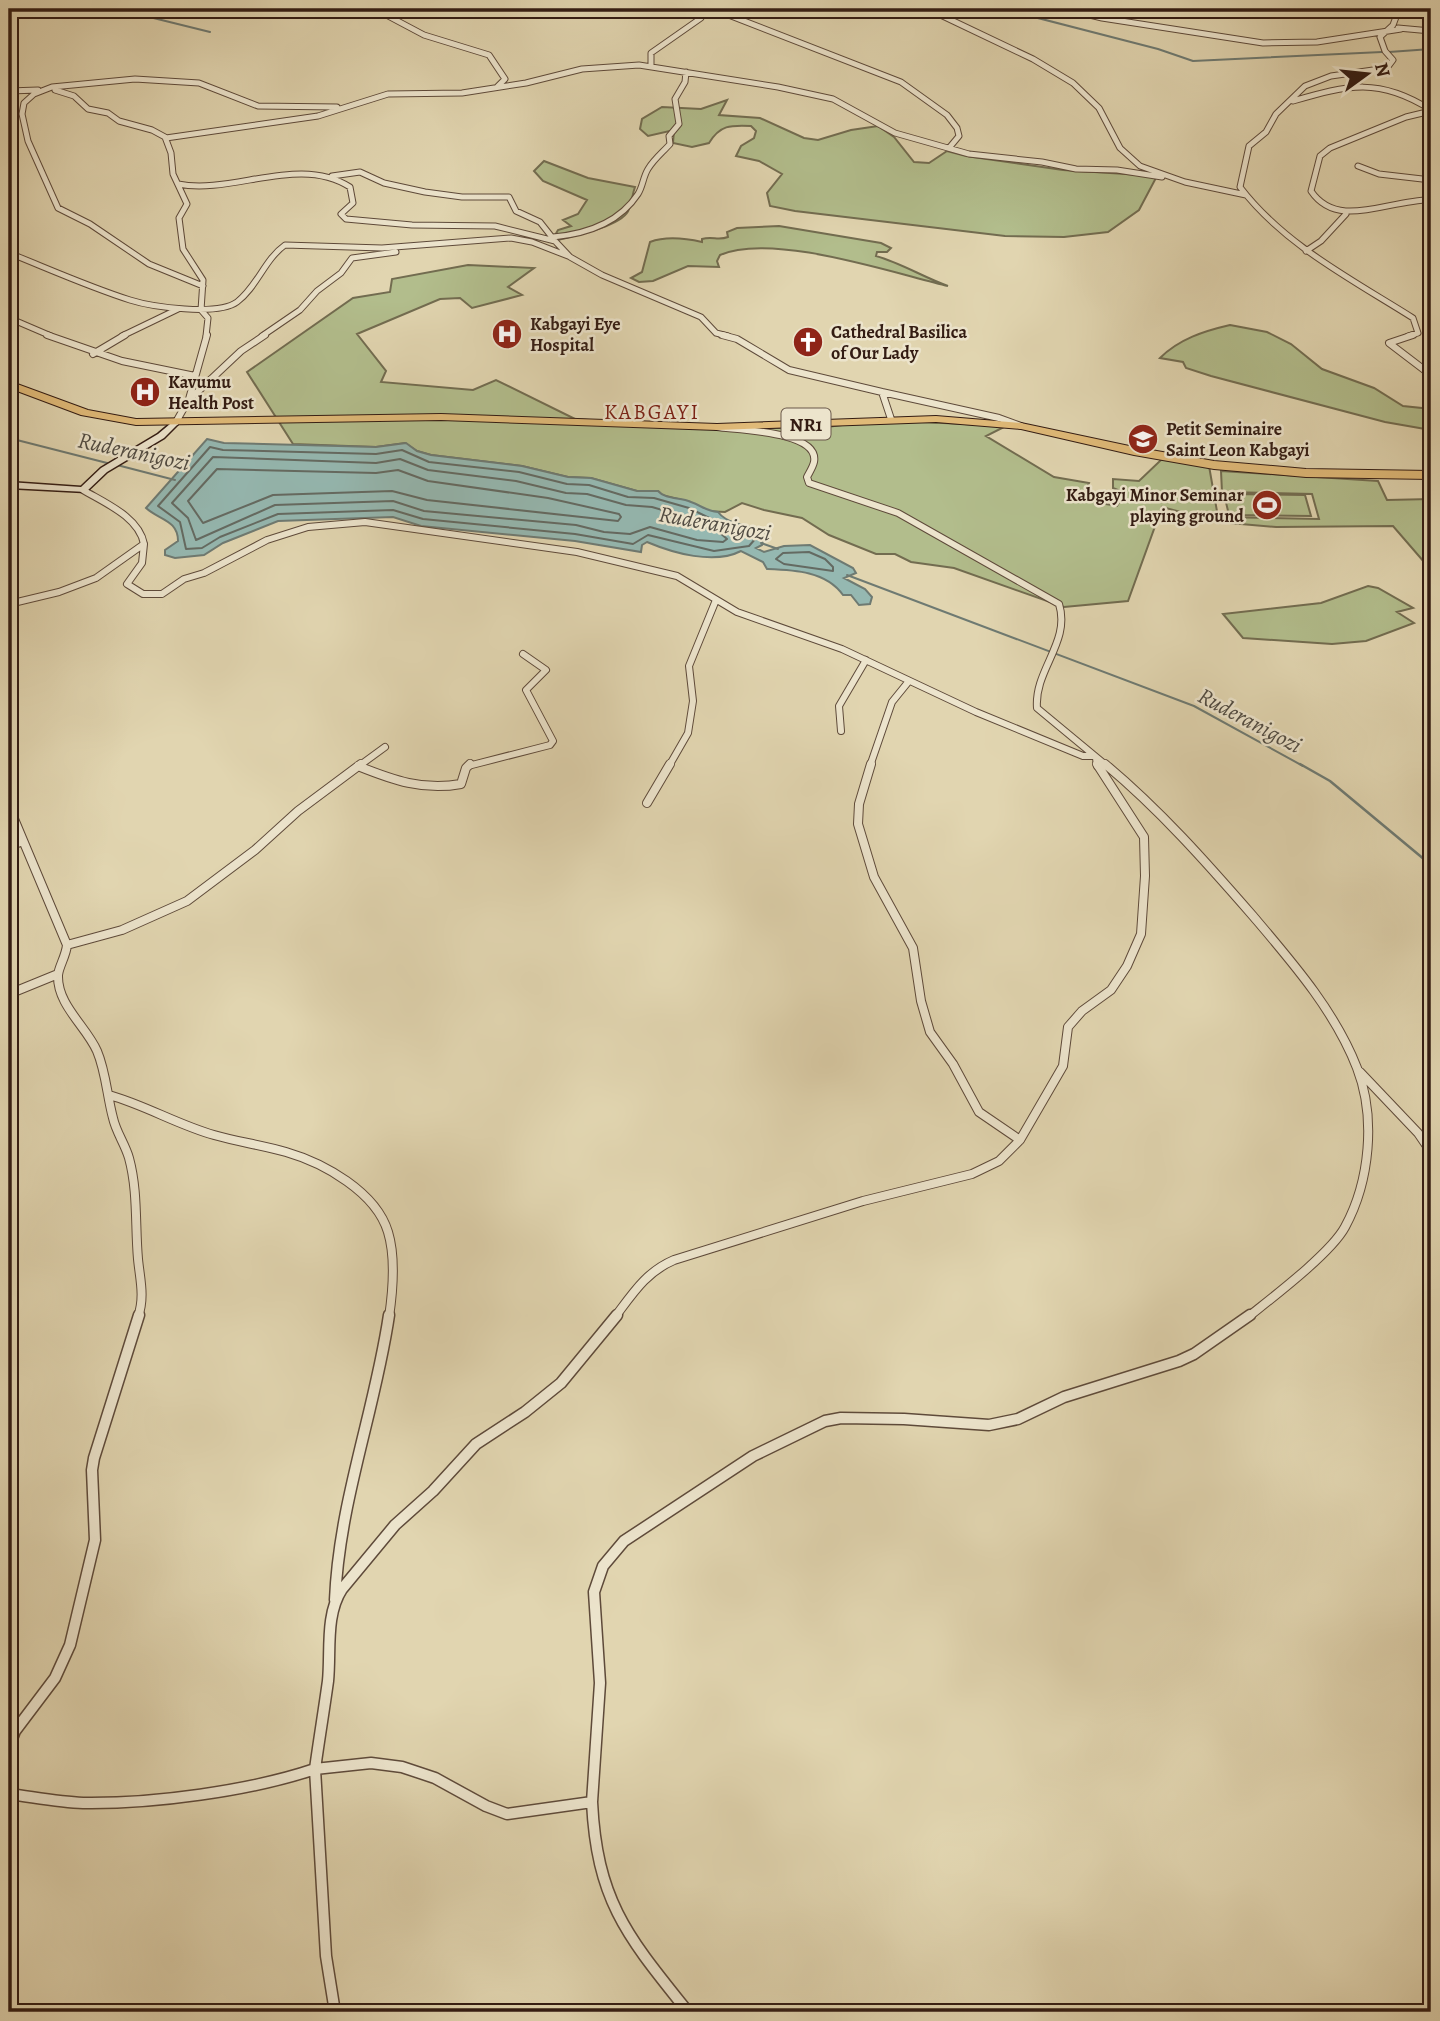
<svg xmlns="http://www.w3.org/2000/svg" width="1440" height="2021" font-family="Alegreya,serif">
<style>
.green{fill:#b2bd8c;stroke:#726c50;stroke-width:2}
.water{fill:#95b8b1;stroke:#6e7a72;stroke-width:2}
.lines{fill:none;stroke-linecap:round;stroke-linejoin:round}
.shore{stroke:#646a62;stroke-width:2}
.stream-far1{stroke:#6e7a72;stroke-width:2}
.stream{stroke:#6e7a72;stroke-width:2.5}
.street-far3-casing{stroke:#5e4a3a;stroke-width:7}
.street-far2-casing{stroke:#5e4a3a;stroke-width:8}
.street-far1-casing{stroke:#5e4a3a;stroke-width:10}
.street-casing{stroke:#5e4a3a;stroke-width:13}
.secondary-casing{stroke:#331c13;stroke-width:3}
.highway-casing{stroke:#331c13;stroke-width:2}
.street-far3{stroke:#ece4cc;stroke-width:5}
.street-far2{stroke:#ece4cc;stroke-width:6}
.street-far1{stroke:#ece4cc;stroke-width:8}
.street{stroke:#ece4cc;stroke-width:10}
.secondary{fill:#ece4cc;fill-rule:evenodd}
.highway{fill:#e0ba78;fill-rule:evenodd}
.labels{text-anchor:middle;stroke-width:5;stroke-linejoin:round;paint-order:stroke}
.far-poi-label{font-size:18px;font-weight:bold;fill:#331c13;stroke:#ece4cc;text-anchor:start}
.shield{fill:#ece4cc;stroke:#6a584a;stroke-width:2}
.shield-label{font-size:19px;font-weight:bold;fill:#331c13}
.far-quarter-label{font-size:21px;letter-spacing:2px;fill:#7a1f14;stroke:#ece4cc}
.water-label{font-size:23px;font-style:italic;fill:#504b42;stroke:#ece4cc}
</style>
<rect width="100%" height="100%" fill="#e1d5b0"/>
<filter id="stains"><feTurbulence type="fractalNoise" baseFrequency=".00286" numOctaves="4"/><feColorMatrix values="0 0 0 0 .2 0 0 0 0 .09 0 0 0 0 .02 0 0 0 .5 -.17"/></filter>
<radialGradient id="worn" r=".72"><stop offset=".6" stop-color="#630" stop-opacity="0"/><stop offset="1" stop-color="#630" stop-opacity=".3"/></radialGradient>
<path class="green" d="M727,100L719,115L760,118L804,138L818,140L851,130L878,126L894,137L914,162L929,163L947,151L966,156L1063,170L1157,176L1139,210L1108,232L1064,237L1005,236L795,211L770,206L767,193L782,174L759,161L736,156L741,146L754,138L756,131L751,126C730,125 720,125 709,143L692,147L673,143L674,130L648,136L640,129L642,119L662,107L701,109Z
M544,161L588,178L635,187C632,195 632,202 629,209C624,226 575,235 558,240L554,237L558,230L571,226L563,220L578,214L587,200L543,181L534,171Z
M779,226L881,243L891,248L887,252H877L876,256C901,263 923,277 948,286C893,273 771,232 720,255L717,261L719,267L688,266L653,281L639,282L631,278L642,272L650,242C666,236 684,238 702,242V239C713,236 718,241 728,237L727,232L737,228Z
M468,265L534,268L508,287L522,295L472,308L460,298L440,299L357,334L386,371L381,382L473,390L496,380L575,419L715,429L827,427L880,420L1006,426L986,436L1054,477L1089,483L1082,500L1117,506L1125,493L1113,488V479L1139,481L1162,459L1209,466L1218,517L1319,519L1312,494L1222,492L1221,471L1378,481L1387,500L1431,499V570L1393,526L1276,527L1218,522L1162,507L1128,601L1064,607L954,568L911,562L895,554H876L829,535L802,518L764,510L742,503L725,512L705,511L690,502L662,495L658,491H637L591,478L568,477L522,466L431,455L417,451L405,443L376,447L293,444L247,372L353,298L390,292L392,279Z
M1230,325L1267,332L1291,344L1322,369L1374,388L1403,406L1431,409V430L1385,422L1211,376L1186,368L1183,362L1160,358C1179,339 1204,331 1230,325Z
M1224,494L1305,495L1311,516L1229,515Z
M1368,586L1378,588L1413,608L1397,612L1414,623L1366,641L1332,644L1243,638L1223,614L1321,603Z"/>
<path class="water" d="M207,439L224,443L376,447L406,443L417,451L431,455L522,466L568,477L591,478L637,491H658C666,500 680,497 691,502C702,506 706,511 718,512C727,524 747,526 762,528L765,530L762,545L756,548L764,552L784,546L810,545L853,568L856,573L844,578L865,589L872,597L870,604L859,605L851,595H843C826,571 794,570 767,569L763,562L741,551C714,565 673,553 647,542L642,545L641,552L575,541L421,526L393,517L278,521L223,543L204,555L175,558L165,555V550L178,541C178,520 159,520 146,508Z"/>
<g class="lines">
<path class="shore" d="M210,447L223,450L376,454L402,450L429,462L519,472L567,484L589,485L628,497L654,498L689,508L736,531L754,534L756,538L749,546L714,551L648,535L633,544L575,534L423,519L393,510L278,514L220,537L202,548L186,549L180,522L158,506Z
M213,457L376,463L400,459L428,470L516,481L566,493L587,494L626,505L652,507L686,517L698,525L719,532L727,539L723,542L697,540L650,527L630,534L604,532L576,525L424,511L393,501L275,505L196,540L188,518L172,503Z
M217,469L376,473L398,470L428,481L548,498L619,514L621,517L618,521L427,500L392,491L273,495L203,523L188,501Z
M809,552L825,559L833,567V571L784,564L776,559L783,553Z"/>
<path class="stream-far1" d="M117,9L210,32
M1003,9L1158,49L1193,61L1382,52
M9,16L56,9
M1389,52L1431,49
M9,438L111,464
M117,465L175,480
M761,543L778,549
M847,575L1194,706L1303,766"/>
<path class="stream" d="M1300,764L1330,781L1431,865"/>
<g class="street-far3-casing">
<path id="street-far3" d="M375,9L424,35L489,55L505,79L497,87
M713,9L901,82L947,115L957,128L959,136L949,148
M928,9L1033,59L1073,83L1099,108L1120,148L1140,166L1185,182L1246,195
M1065,9L1102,18L1263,43L1317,42L1401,29
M1399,9L1393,25L1380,37L1385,51L1393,60L1387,68L1331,76L1305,86L1276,114L1266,132L1249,146L1240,187C1284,245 1353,280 1413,318L1418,333L1408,336
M1398,28L1431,31
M651,66V53L701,18L704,9
M55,90L74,96L88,109L108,113L119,121L152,130L165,137L171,153L173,174L187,204L179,218L183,249L203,280L201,310L208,318L206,336
M9,91L38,90
M1293,101C1348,85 1379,77 1431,110
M1431,111L1406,117L1330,148L1320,156L1311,191C1338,231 1389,199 1431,200
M166,138L318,116L388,94L462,93L526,83L582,69L639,65L778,87L833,99L895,133L969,154L1042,162L1076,169L1117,170L1162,177
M1358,166L1379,174L1431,180
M332,176L360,172L384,183L425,192L462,197H509L516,211L540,222L555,241
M178,184C233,195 299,154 350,187L353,203L341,214L346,219L412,225L495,226L555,241L570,257L602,275L701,317L716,333L728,336
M553,237C586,234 619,223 638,194C643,186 643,177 648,169C654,159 663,152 670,144L669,136L679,124L675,99L685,82L686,72
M1306,251L1321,241L1346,214
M9,253C49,269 89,287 130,300C152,307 218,316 237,302C257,287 265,259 285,245L382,248L511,238L532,242L568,256
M203,286L149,264L90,224L58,208L28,141L22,114L24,103L34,94L52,87L135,79L199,83L258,106L337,107
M9,318L51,336
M122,336L178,309
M262,336L300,310L317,291L341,273L352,258L396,252"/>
</g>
<g class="street-far2-casing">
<path id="street-far2" d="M47,335L122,361L195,376
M722,335L737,339L789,370L882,392L891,419
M1413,335L1389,343L1431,375
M93,354L125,335
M882,392L999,418L1021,426
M191,398L241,351L265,335
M176,422L189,399L207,335
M717,427C737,430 820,431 814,462C813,467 809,473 807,477L809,483L898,513L1059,604C1071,642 1034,670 1037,708L1107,766
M144,544L142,563L127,584L143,594H162L184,579L204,573L267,540L308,527L365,522L577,552L677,576L737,612L842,649L976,712L1083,756H1092
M9,604L59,592L96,578L144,544C139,517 105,503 83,490
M841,731L839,706L866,660
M1096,758L1097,766
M359,766L385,747
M468,766L550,745L553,741L526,690L546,670L523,654
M669,766L688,733L693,701L689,666L716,600
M870,766L892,702L909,681"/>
</g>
<g class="street-far1-casing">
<path id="street-far1" d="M1105,764C1160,810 1206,862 1253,916C1292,962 1335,1011 1357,1068C1376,1117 1370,1181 1345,1227C1331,1253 1273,1297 1248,1317
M358,766C393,780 423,791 461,784L466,768L470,764
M647,803L670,764
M9,807L67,945C66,956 59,966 58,975C57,1005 86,1026 97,1051C106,1072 107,1096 113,1118C116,1132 125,1144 129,1158C138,1191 135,1225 138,1259C140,1280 145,1296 138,1317
M9,846L23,841
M67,945L122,930L187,901L255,850L298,811L361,764
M9,994L58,974
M1360,1072L1418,1133L1431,1152
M109,1095C145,1105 178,1125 214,1135C238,1142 262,1145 286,1152C324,1163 376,1192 388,1232C396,1258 393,1290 389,1317
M1020,1140L1063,1066L1068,1027L1082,1011L1111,990L1127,966L1141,934L1145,876L1144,837L1097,764
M615,1317C633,1293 646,1272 674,1260L863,1201L972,1174L999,1161L1020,1140L979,1112L953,1064L930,1032L921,1001L913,948L874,877L858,824L859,804L871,764"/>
</g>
<g class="street-casing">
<path id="street" d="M335,1600C339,1502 375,1411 389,1315
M9,1747L15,1731L55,1678L70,1645L95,1540L92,1470L94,1458L139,1315
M9,1794C33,1797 59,1802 83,1803C152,1804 250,1791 315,1769C319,1740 324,1710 328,1681C331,1651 325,1615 342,1589L395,1525L433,1491L476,1444L525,1412L561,1383L617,1315
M592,1802L600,1683L594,1592L603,1566L624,1541L753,1456L825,1421L841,1418L904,1419L989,1425L1018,1419L1064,1397L1179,1361L1194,1354L1250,1315
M335,2012L326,1956L315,1769L371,1763L402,1767L435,1778L486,1806L507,1814L592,1802C597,1902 628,1937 688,2012"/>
</g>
<g class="secondary-casing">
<path id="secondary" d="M176,419L180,422L164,438L107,472L86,492L9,488V482L81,487L101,468L158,434Z"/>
</g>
<g class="highway-casing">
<path id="highway" d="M9,381L88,410L136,419L441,414L717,424L936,416L1021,423L1134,447L1214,461L1306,469L1431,471V479L1306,477L1214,469L1134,455L1021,429L936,422L717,430L441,420L136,425L81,415L9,388Z"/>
</g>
<use href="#street-far3" class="street-far3"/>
<use href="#street-far2" class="street-far2"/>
<use href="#street-far1" class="street-far1"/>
<use href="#street" class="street"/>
<use href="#secondary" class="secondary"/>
<use href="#highway" class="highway"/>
</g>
<defs>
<g id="hospital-disc" transform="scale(1.575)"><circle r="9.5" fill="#8f2418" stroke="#ece4cc"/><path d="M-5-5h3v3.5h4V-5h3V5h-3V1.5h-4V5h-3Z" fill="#fff"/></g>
<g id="church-disc" transform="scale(1.575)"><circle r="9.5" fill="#8f2418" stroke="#ece4cc"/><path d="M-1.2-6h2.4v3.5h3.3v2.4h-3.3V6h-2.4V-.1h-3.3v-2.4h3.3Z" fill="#fff"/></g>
<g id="university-disc" transform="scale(1.575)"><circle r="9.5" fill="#8f2418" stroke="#ece4cc"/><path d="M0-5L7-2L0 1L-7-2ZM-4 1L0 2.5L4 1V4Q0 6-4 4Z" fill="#fff"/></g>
<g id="stadium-disc" transform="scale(1.575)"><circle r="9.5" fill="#8f2418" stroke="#ece4cc"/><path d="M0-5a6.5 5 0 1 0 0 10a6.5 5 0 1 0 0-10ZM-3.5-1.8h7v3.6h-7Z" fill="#fff"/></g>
</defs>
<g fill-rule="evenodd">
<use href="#hospital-disc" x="507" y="334"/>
<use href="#church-disc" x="808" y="342"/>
<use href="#hospital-disc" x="145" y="392"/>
<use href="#university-disc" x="1143" y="439"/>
<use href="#stadium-disc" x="1267" y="505"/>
</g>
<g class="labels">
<g class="far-poi-label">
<text x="530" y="330">Kabgayi Eye<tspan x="530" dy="21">Hospital</tspan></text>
<text x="831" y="338">Cathedral Basilica<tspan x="831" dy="21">of Our Lady</tspan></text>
<text x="168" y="388">Kavumu<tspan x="168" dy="21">Health Post</tspan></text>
<text x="1166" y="435">Petit Seminaire<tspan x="1166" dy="21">Saint Leon Kabgayi</tspan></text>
<text x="1244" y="501" text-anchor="end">Kabgayi Minor Seminar<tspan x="1244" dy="21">playing ground</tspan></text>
</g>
<rect class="shield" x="781.5" y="408.5" width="49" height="31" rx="5"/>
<g class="shield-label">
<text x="806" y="431">NR1</text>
</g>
<g class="far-quarter-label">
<text x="652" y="419">KABGAYI</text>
</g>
<g class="water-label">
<text transform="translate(134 451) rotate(12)" y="8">Ruderanigozi</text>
<text transform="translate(715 523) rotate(10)" y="8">Ruderanigozi</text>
<text transform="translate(1250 720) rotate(28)" y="8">Ruderanigozi</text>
</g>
</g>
<rect width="1440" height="2021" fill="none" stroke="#e1d5b0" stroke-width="35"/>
<rect x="10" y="10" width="1419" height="2000" fill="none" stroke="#331c13" stroke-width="3.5"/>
<rect x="18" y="18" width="1405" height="1986" fill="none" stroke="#331c13" stroke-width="2"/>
<g transform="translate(1367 74) rotate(75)" stroke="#ece4cc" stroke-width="5" paint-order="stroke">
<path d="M0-5L12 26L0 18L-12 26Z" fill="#331c13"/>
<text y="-10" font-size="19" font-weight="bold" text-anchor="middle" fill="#331c13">N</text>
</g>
<rect width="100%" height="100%" filter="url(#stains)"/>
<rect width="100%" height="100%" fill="url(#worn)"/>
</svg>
